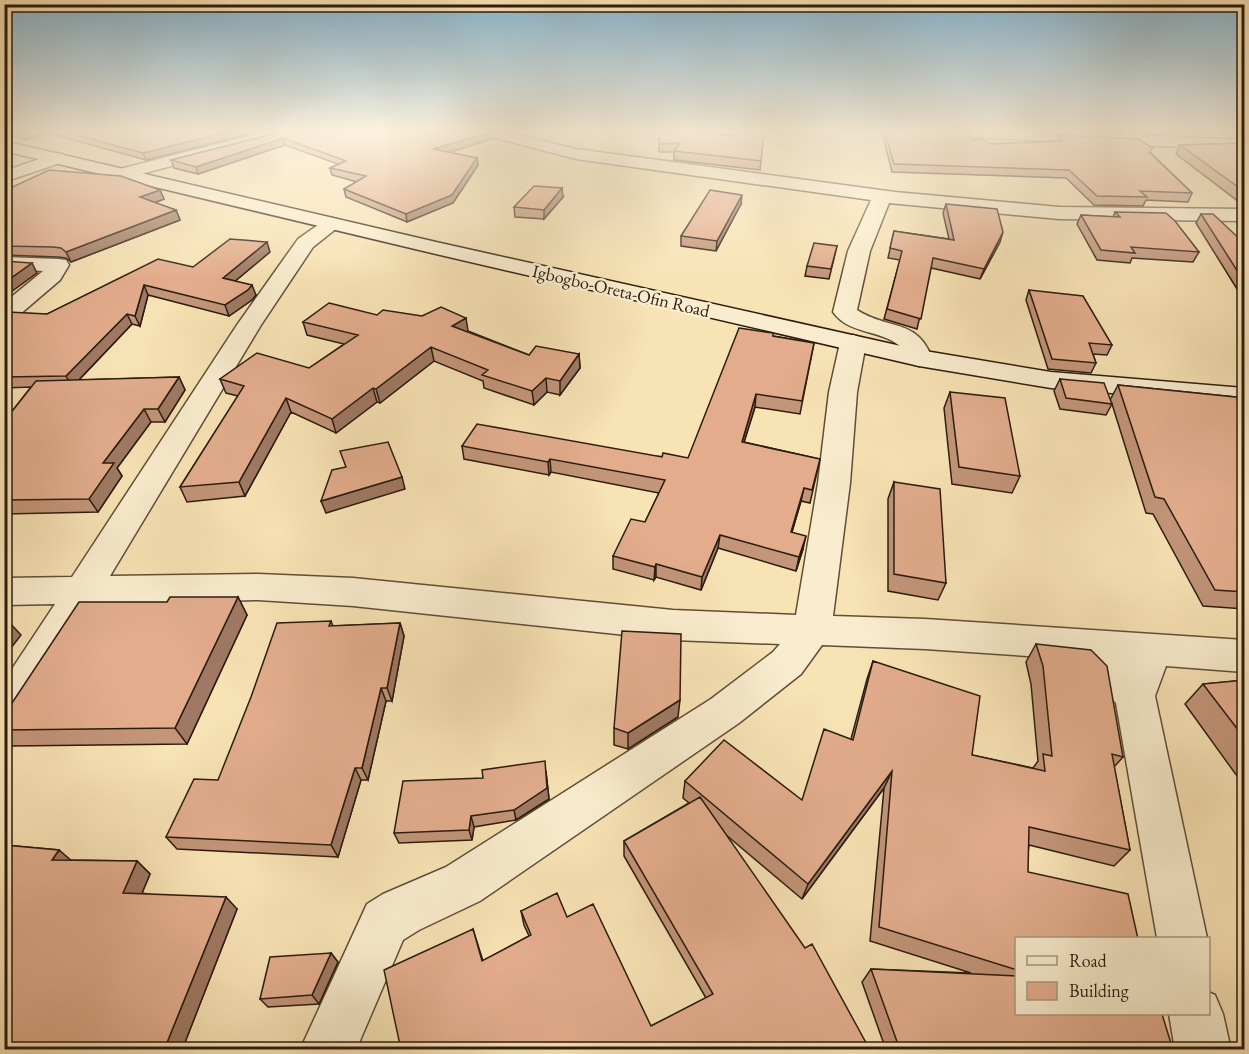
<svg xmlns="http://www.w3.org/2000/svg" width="1249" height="1054" font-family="'EB Garamond',serif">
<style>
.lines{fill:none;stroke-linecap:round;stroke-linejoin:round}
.street-casing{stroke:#5e4e38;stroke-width:3}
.secondary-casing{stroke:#2b1c0f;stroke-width:3}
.street{fill:#faedcf;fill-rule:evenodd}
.secondary{fill:#faedcf;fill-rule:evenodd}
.wall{fill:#c39579;stroke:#2b1c0f;stroke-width:1.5}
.shaded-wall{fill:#9f7963;stroke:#2b1c0f;stroke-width:1.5}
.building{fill:#e3ad8d;stroke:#2b1c0f;stroke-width:1.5}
.labels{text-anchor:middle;stroke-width:5;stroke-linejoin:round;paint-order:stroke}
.far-street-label{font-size:18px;fill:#2b1c0f;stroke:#faedcf}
</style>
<rect width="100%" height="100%" fill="#f8e3b5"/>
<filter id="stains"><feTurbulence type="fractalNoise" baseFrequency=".00333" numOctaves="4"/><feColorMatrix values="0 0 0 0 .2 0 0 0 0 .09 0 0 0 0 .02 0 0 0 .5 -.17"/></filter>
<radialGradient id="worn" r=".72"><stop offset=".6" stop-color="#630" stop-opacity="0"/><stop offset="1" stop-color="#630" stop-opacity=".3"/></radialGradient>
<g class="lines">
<g class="street-casing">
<path id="street" d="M265,132H291L289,135L122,179L116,178L113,174L116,170Z
M482,132H506L576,149L895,192L1059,207L1244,209V221L1059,219L889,203L870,251L857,310C888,330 917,318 932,358L928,363L919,366L910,363C906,358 905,351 901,347C881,329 849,335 833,312L848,251L871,200L576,159L484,135Z
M964,132H1068L1244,140V150L972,137Z
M57,153L63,154L65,158L63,162L4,182V171Z
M332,218L339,220L342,224L313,247L261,325L110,576L258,574L353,578L673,610L796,615L818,483L829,392L840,343L844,338L853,335L862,338L866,343L857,392L850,483L833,616L925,619L1244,640V672L1166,666L1155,696L1207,938H1157L1116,703L1073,659L925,649L822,645L801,674L739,723L480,901L419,930L403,940L356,1050H300L367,904L383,894L446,867L711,699L773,652L780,644L673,640L353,606L258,600L94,604L19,730L4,735V681L55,604L4,605V578L72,577L237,325L298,239L325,220Z
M4,257L58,259L66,260L69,265L60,280L12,321L4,323V303L43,271L4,269Z
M1208,992L1215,995L1223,1014L1231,1050H1175L1169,1014H1208Z"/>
</g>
<g class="secondary-casing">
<path id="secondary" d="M4,141L436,242L919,350L1051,372L1244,388V404L1051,388L919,366L436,254L4,151Z"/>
</g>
<use href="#street" class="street"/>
<use href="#secondary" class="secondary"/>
</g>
<path class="wall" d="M4,132H257L146,160L48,133L24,140L4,134Z
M281,132L492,139L449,152L477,158L478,165L453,203L407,222L346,197L344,189L357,182L332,175L330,168L338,164L285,145L198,174L174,168L171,160Z
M659,132H692L734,136L764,132L760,170L674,160V152H659Z
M882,132H969L973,140L990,144L1057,141L1059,135L1151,153L1192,193L1188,202L1146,200L1143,206L1094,205L1066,178L892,172Z
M1245,143V205H1243L1176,154L1180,145Z
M160,190L164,199L154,203L176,210L180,220L71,262L66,258L58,257L4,255V191Z
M563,197L544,219L515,217L514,207Z
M741,204L716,251L681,246V236Z
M946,204L1000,242L980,279L931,268L917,329L884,319L900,260L888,258L894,231L949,239L943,213Z
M1115,212L1199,252L1193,262L1132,258L1130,263L1097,260L1077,224L1081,215L1113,217Z
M1201,214L1245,244V298L1242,297L1196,223Z
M837,246L829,279L805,276L807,266Z
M270,252L235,281L256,295L252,300L229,316L148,295L140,326L132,324L79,380L179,377L185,390L165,422H151L117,468L122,476L98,512L4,514V419H6L31,387L4,388V313L47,314L193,267Z
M1029,290L1112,345L1107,355L1093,354L1096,363L1091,373L1048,369L1026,300Z
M377,315L468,331L529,355L579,354L580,368L560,395L547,392L534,405L484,388L483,381L434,361L380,403L377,402L336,433L291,412L245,496L187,502L180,487L238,396L226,393L220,379L309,368L344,344L307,335L303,322Z
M773,336L814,343L800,414L755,407L744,442L820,459L810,503L801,501L792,532L803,549L796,571L718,548L701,590L656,577L654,580L613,569V556L645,522L659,493L551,472L549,475L464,459L462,446L688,458Z
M1060,379L1110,400L1118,385L1245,398V609L1203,606L1153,514L1146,513L1112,404L1106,415L1060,409L1054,391Z
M950,392L1020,476L1012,493L952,484L944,408Z
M894,482L946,583L938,600L888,591V499Z
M238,597L247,615L187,744L11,746L4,739V715Z
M331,621L333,626L400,623L404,636L392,701H386L368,780H361L338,857L177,849L166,837L218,780Z
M1036,644L1123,757L1114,767L1130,850L1114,866L1029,845L1017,939V1014L1173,1050H886L862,982L871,969L971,973L870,941L884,788L802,899L725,834L870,1050H401L473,929L483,961L529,936L524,925L521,911L567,917L651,1026L706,998L624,856V841L689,803L683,798L685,781L802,800L851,739L867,679L873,661L972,755L1033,768L1038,761L1031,684L1026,662Z
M1245,680V775L1237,776L1185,704L1203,684Z
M678,717L628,749L614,745V728Z
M546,772L549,799L516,820L474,827L472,840L399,843L394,833L483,778Z
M4,845L59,850L70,860L137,861L150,874L142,893L237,909L182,1050H4L7,987L4,986Z
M331,953L338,962L319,1004L268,1007L260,999Z"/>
<path class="shaded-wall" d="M25,132H47L48,133L24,140L20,133Z
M227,132H257L146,160L143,153Z
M491,132L492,139L435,157L433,149Z
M283,138L285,145L198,174L196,167Z
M477,158L478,165L453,203L407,222L406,214Z
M562,188L563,197L544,219V210Z
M160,190L164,199L144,207L140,197Z
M742,195L741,204L716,251L717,241Z
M176,210L180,220L71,262L66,252Z
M1003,232L1000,242L980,279L984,269Z
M267,242L270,252L227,288L223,278Z
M32,263L37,273L4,297V283Z
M144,285L148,295L140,326L135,316Z
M252,285L256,295L252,300L229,316L225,305Z
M127,314L132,324L72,387L66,376Z
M466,318L468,331L454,339L452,326Z
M431,347L434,361L380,403L376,389Z
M579,354L580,368L560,395V381Z
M179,377L185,390L165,422L158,409Z
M546,378L547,392L534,405L532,391Z
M373,388L377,402L336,433L332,419Z
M756,394L755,407L740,455L742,442Z
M286,398L291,412L245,496L239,482Z
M144,409L151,422L117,468L122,476L98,512L89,499L103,463Z
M550,459L551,472L549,475L548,462Z
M402,477L405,489L326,513L321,501Z
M804,488L801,501L788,545L791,532Z
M720,535L718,548L701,590L702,577Z
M806,536L803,549L796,571L799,557Z
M656,564V577L654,580L655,567Z
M238,597L247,615L187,744L175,728Z
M8,621L21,635L4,657V626Z
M400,623L404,636L392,701L387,688Z
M381,688L386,701L368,780L362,768Z
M680,700L678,717L628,749V733Z
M355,768L361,780L338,857L331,845Z
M892,771L884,788L802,899L808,884Z
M546,772L549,799L516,820L514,810Z
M471,816L474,827L472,840L469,830Z
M59,850L74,863L52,860Z
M137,861L150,874L137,905L123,893Z
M226,897L237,909L182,1050H164Z
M331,953L338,962L319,1004L312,995Z"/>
<path class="building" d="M65,132H227L143,153Z
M281,132H491L433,149L477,158L452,195L406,214L344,189L366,176L330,168L346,161L283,138L196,167L171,160Z
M659,132H692L734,136L735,132H764L761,161L674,151L680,143L659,144Z
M885,132H969L973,140L983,139L990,144L1063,141L1059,135L1138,139L1153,148L1149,152L1192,193L1140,191L1147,197L1097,196L1069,170L894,164Z
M1245,143V192L1180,145Z
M49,170L121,176L160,190L140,197L176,210L66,252L61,248L53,247L4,246V191Z
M534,186L562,188L544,210L514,207Z
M710,190L742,195L717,241L681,236Z
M946,204L997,209L1003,232L984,269L933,258L921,319L887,309L902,251L890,248L894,231L954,240Z
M1115,212L1166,213L1175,221L1199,252L1131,247L1135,253L1101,250L1081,215L1120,217Z
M1201,214H1213L1245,244V283Z
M230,239L267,242L223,278L252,285L248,290L225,305L144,285L135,316L127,314L66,376L4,377V313L8,312L47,314L158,259L193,267Z
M814,243L837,246L831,269L807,266Z
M4,261L32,263L4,283Z
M1029,290L1083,296L1112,345L1089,343L1096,363L1052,359Z
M329,303L377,315L383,310L422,316L441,307L466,318L452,326L529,355L536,346L579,354L560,381L546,378L532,391L482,375L488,370L431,347L376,389L373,388L332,419L286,398L239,482L180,487L244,386L220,379L257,353L309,368L358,335L303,322Z
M739,328L773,333V336L814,343L802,401L756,394L742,442L820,459L812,490L804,488L791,532L806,536L799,557L720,535L702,577L656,564L655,567L613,556L631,519L645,522L665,480L550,459L548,462L462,446L477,424L662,457L663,453L688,458Z
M179,377L158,409H144L103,463H114L89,499L4,500V419H6L36,381Z
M1060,379L1104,383L1112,404L1066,398Z
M1118,385L1245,398V592L1215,590L1164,499L1155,497Z
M950,392L1005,398L1020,476L959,467Z
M388,442L402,477L321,501L332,470L346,467L340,451Z
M894,482L940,489L946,583L894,574Z
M170,597H238L175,728L4,730V715L79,602H167Z
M331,621L329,626L400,623L387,688H381L362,768H355L331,845L166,837L194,779L218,780L251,697L277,623Z
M622,631L681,634L680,700L628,733L614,728Z
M1036,644L1091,650L1107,666L1123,757L1112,754L1130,850L1029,827L1028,872L1128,894L1138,939H1017V970L879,927L892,771L808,884L685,781L724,740L802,800L824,729L853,740L873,661L980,696L972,755L1045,771L1043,754L1052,756L1043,666Z
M1245,680V739L1203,684Z
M545,761L547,788L514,810L471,816L469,830L394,833L403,781L483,778L482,770Z
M700,797L805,948L812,944L870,1050H424L423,1046L401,1050L384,970L473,929L482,961L531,935L521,911L557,893L567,917L593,904L651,1026L713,994L624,841Z
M4,845L59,850L52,860L137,861L123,893L226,897L164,1050H4V993L11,979L4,978Z
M331,953L312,995L260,999L270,957Z
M871,969L1017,976V1014H1162L1173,1050H900Z
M398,1046L399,1050H389Z"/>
<linearGradient id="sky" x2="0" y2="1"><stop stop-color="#8ab8d2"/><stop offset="0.47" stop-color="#fcf2de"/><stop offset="1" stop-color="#fcf2de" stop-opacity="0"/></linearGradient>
<rect width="1249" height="279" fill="url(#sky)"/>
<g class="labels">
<g class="far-street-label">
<text transform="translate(621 291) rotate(13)" y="6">Igbogbo-Oreta-Ofin Road</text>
</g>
</g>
<rect width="1249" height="1054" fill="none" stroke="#f8e3b5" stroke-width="24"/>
<rect x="6" y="6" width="1237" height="1042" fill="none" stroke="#2b1c0f" stroke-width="3"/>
<rect x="12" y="12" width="1225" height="1030" fill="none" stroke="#2b1c0f" stroke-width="1.5"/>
<rect x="1015" y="937" width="195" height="78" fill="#faedcf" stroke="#a79982" stroke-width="1.5"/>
<rect x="1027" y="956" width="30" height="9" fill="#faedcf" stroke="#a79982" stroke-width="1.5"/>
<text x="1069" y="967" font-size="18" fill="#2b1c0f">Road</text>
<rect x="1027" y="982" width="30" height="18" fill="#e3ad8d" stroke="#a79982" stroke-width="1.5"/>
<text x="1069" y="997" font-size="18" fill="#2b1c0f">Building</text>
<rect width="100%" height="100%" filter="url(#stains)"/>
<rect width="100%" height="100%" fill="url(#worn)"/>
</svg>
